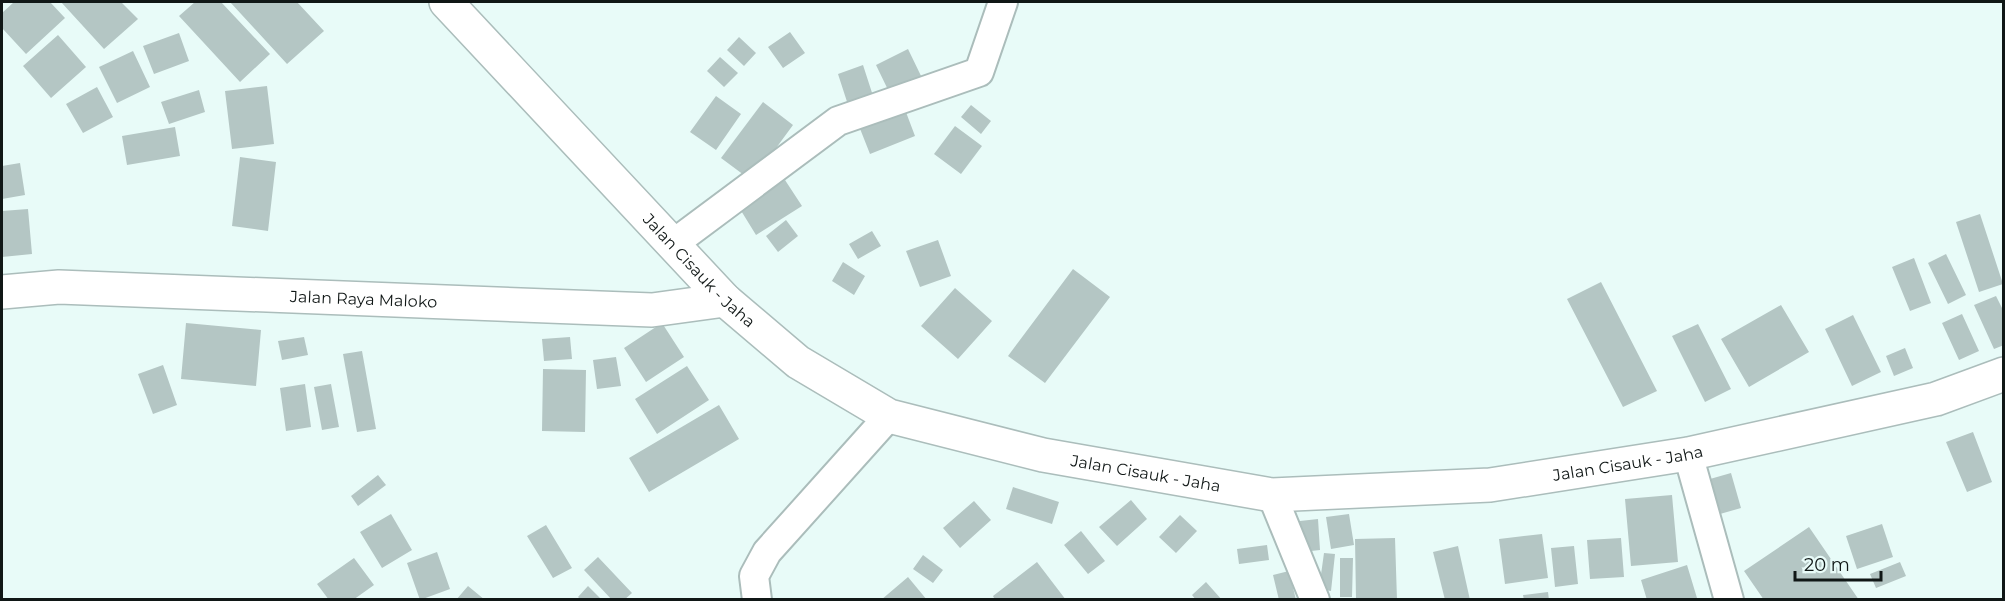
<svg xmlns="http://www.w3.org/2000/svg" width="2005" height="601" font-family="Montserrat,sans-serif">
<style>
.building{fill:#b4c6c4}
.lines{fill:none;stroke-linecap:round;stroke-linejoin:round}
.street-casing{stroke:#abbdbb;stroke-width:32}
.secondary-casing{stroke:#abbdbb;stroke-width:36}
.primary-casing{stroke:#abbdbb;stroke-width:36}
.street{stroke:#fff;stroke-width:28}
.secondary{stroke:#fff;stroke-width:33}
.primary{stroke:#fff;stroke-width:33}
.labels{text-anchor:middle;stroke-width:5;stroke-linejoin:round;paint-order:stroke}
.street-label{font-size:16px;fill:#101716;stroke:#e8fbf8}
</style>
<rect width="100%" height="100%" fill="#e8fbf8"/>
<path class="building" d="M14,2H50L65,18L26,54L2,28V13Z
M61,2H121L138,19L104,49Z
M195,2H221L270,54L240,82L179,16Z
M230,2H297L324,31L287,64Z
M790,32L805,53L783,68L768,47Z
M179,33L189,61L154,74L143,46Z
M58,35L86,67L51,98L23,66Z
M739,37L756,53L744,66L727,50Z
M908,49L923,80L891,96L876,65Z
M133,51L150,87L117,103L99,67Z
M720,57L738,73L724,87L707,71Z
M863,65L875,102L850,111L838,74Z
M267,86L274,144L232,149L225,91Z
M97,87L113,117L83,133L66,104Z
M199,90L205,112L169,124L161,102Z
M716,96L741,114L716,150L690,132Z
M901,99L915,136L870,154L855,116Z
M763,102L793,125L752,181L721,158Z
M971,105L991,121L981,134L961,117Z
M955,126L982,146L961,174L934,154Z
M175,127L180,156L127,165L122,136Z
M240,157L276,162L268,231L232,226Z
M20,163L25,195L2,199V166Z
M785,180L802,206L756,235L740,209Z
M28,209L32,254L2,257V211Z
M1980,214L2003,284L1979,292L1956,222Z
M786,220L798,236L778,252L766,236Z
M872,231L881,246L858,259L849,244Z
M938,240L951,276L920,287L906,251Z
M1946,254L1966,295L1948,304L1928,263Z
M1914,258L1931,303L1910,311L1892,267Z
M843,262L865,276L854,295L832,281Z
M1073,269L1110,297L1045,383L1008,356Z
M1601,282L1657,391L1623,407L1567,299Z
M955,288L992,321L958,359L921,326Z
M1996,296L2004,312V345L1994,349L1974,305Z
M1781,305L1809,352L1749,387L1721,339Z
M1962,314L1979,351L1959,360L1942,323Z
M1853,315L1881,372L1852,386L1825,329Z
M186,323L261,330L256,386L181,379Z
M662,323L684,357L646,382L624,348Z
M1698,324L1731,389L1705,402L1672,336Z
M304,337L308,355L282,360L278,341Z
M570,337L572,359L544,361L542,339Z
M1905,348L1913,368L1894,376L1886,356Z
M362,351L376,429L357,432L343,354Z
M616,357L621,386L597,389L593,360Z
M163,365L177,405L153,414L138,374Z
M687,366L709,400L657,434L635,399Z
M543,369L586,370L585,432L542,431Z
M305,384L311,427L286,431L280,388Z
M331,384L339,427L322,430L314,387Z
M719,405L739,439L649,492L629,458Z
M1973,432L1992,482L1967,492L1946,442Z
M1731,473L1741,508L1713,516L1703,481Z
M378,475L386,485L358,506L351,496Z
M1013,487L1059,502L1052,524L1006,509Z
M1672,495L1678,562L1631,566L1625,499Z
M1131,500L1147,519L1117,546L1099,527Z
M974,501L991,520L960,548L943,528Z
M391,514L412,550L382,568L360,532Z
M1349,514L1354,545L1331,549L1326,517Z
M1180,515L1197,531L1176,553L1159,537Z
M1318,519L1320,550L1302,552L1300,521Z
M1882,524L1893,557L1857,569L1846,536Z
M546,525L572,568L553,578L527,536Z
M1809,527L1859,600H1764L1744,571Z
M1081,531L1105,561L1088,574L1064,545Z
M1542,534L1548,578L1505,584L1499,539Z
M1395,538L1397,600H1356L1355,539Z
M1621,538L1624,577L1590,579L1587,540Z
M1267,545L1269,560L1239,564L1237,549Z
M1458,546L1470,600H1445L1433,552Z
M1574,546L1578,584L1555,587L1551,548Z
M437,552L450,589L420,600L407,563Z
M1324,553L1335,554L1331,591L1319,589Z
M923,555L943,570L933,583L913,569Z
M598,557L632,593L624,600H612L584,570Z
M354,558L374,585L353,600H329L317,584Z
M1340,558H1353L1352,597H1340Z
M1037,562L1066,600H995L993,596Z
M1900,562L1906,576L1876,588L1870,574Z
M1687,565L1697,598L1647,600L1641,580Z
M1289,571L1296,600H1279L1273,575Z
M908,577L927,600H881Z
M1206,582L1222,600H1196L1192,595Z
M468,586L485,600H456Z
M588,586L602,600H581L578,597Z
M1548,592L1549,600H1524L1523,595Z"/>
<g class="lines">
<g class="street-casing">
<path id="street" d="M673,244L838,121L979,72L1003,2
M1688,454L1729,600
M1272,495L1315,600
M757,600L754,576L767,552L889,416"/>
</g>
<g class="secondary-casing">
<g id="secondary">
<path id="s1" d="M2,292L59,287L652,310L725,300"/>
</g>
</g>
<g class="primary-casing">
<g id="primary">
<path id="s2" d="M446,2L725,300L798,362L889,416L1043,455L1272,495L1490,485L1688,454L1936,399L2004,374"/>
</g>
</g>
<use href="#street" class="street"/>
<use href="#secondary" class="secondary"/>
<use href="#primary" class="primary"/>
</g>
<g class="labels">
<g class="street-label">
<text dy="6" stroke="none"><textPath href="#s2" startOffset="369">Jalan Cisauk - Jaha</textPath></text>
<text dy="6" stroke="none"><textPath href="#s1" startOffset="362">Jalan Raya Maloko</textPath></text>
<text dy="6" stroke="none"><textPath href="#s2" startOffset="1359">Jalan Cisauk - Jaha</textPath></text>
<text dy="6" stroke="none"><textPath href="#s2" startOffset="873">Jalan Cisauk - Jaha</textPath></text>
</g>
</g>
<rect width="2005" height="601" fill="none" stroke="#101716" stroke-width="6"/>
<path d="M1795 571v9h86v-9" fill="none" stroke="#101716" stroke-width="3"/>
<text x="1804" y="571" font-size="18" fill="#101716" stroke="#e8fbf8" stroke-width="4.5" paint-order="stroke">20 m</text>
</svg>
